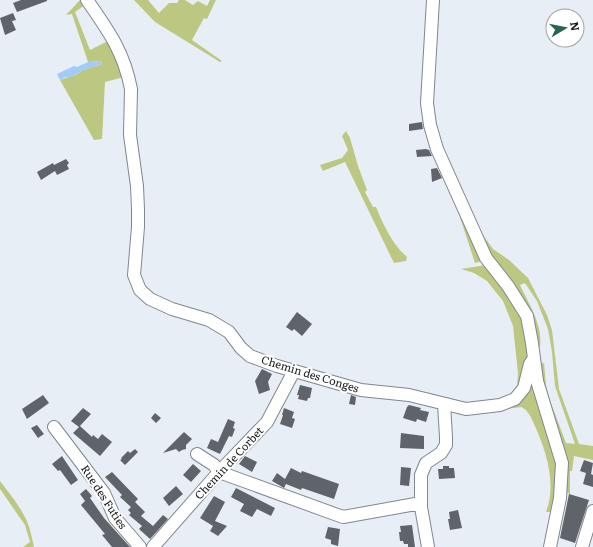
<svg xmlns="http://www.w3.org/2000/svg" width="593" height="547" font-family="Literata,serif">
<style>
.green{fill:#bcc782}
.water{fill:#a0ccf7}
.building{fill:#5f646a}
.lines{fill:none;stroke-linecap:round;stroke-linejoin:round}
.minor-casing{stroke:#81878d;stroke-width:14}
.minor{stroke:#fff;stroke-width:12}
.labels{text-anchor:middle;stroke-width:4;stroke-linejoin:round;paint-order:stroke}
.street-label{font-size:11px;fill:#16181a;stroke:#fff}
</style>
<rect width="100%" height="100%" fill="#e8eef5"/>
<path class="green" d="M80,0H83L86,4L75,12L90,50L110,40L124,77L105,82L102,139L94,140L60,80L75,75L83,70L102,64L101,61L88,62L72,14L66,15Z
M134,0H148L159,13L169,3H177L179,0H185L193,5L198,1L207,6L210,0H216L207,19L204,18L192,40L222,61L220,62L155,22Z
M346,131L350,138L358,166L367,190L365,192L373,207H376C384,226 392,244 407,257L406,261L394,263L345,162L323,171L320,165L342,158L348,150L342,136Z
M455,202L482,261L475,263Z
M483,235L493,249L509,260L528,278L547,315L552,330L559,389L579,444L593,446V460L574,456L572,471H570V494L564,492L553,426L539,364L544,363L546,385L549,398L566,443L575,444L555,386L552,352L548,329L537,301L525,283L520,285C529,305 543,324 540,347L536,346L490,259L482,237Z
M486,265L522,315L529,357L524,377L512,395L517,387L518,373L513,326L503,301L487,281L474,273L461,269Z
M530,377L554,446L558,481L554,512H546C557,484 546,450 534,424C532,420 531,416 528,413C527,410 523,408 521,407L505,409Z
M0,481C12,497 27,514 31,534C32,538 33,543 34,547H23L30,542L25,525L0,489Z"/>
<path class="water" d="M101,61L102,64L83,70L69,78L66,77L60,80L57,74L74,66L77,67L88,62Z"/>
<path class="building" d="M21,0H47V1L17,12L13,3Z
M13,13L16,20L12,21L16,30L5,35L0,18Z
M422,122L423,129L409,131V124Z
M426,149L429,150L432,156L417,157L416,150Z
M66,159L69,163L67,165L69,169L57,175L55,171L41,180L37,172L53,163L54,165Z
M437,168L442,178L432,182L431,169Z
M297,312L312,324L302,336L294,329L292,331L286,327Z
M262,369L272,374L268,382L270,390L259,394L255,381Z
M300,385L312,388L310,398H308L307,401L298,399L299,395H297Z
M43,395L49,403L27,419L22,409Z
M351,395L356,397L355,405L349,404Z
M409,405L421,408L420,410L429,412L426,422L417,419L416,422L403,418L407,407Z
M83,408L91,414L79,427L71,421Z
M284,408L294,412L292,418L295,419L292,428L280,424L283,415H282Z
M155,413L161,418L156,423L151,418Z
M228,419L235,422L233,428L235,429L232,437L229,436L220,454L207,448L211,439L218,442Z
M37,425L44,434L38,438L31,428Z
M80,426L92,437L93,435L98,439L102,434L112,442L100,456L73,433Z
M184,432L192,439L186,445V449L182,450L179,452L176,449L163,453Z
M401,433L424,436V449L400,448Z
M135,449L138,452L125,465L120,460L122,459L121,458L128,451L130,453Z
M62,456L78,480L71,485L60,470L58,471L52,464Z
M245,456L257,462L252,472L239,464Z
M584,460L593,463L591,474L593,475V487L583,484L586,473L580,471Z
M193,464L201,471L191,482L183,475Z
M443,466H449V468H454L455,478L439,479L438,469H443Z
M401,467L411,468L409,486L400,485Z
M291,468L301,473L302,471L339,484L334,499L302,488L301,490L286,484L284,488L272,481L277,473L285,479Z
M112,472L138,499L135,502L145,512L141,516L153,526L163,515L168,519L150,539L139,529L142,526L129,515L131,513L128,510L131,507L120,497L122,495L105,477Z
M176,486L183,494L169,506L163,498Z
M236,488L275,508L271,516L257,509L252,517L240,511L244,504L231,497Z
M86,489L92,496L90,498L104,518L130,547H112L102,535L105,534L81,505L85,501L80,494Z
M569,494L589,500L575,543L560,538Z
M214,496L225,502L215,521L227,526L218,536L210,531L213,526L200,518Z
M458,510L462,528L450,530L448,519H450L449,512Z
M412,525L415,547H408V544H404L403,541H400L399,532H401L400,526Z
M328,527L340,529L338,546L331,544V540L325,538Z"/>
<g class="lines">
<g class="minor-casing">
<path id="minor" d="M87,0C108,30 124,52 131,89L130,135L137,186L138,209V227L134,275L140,290L150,299L172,309L209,320L229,332L241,348L250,356L277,366L361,390L409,395L466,409L500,405L515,399L524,388L530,364L534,358
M433,0L427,103L430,125L437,149L486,258L508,286L527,316L532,343L537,381L562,463L560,498L550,547
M54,427L104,493L115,518L140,547
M197,454L214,465L219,472L343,517L421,503
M153,547L219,472L267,422L294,371
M428,547L421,507V475L426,463L441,453L446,445V437L444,404
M582,547L593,511"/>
</g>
<use href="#minor" class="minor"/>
</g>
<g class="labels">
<g class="street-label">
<text transform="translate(310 374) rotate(17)" y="4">Chemin des Conges</text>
<text transform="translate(229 463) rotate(-47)" y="4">Chemin de Corbet</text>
<text transform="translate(104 497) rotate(57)" y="4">Rue des Futies</text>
</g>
</g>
<g transform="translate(565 28) rotate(80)"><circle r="19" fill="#ffffff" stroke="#a2a3a3"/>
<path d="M0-3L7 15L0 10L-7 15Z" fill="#286550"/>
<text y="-6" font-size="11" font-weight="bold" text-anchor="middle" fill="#16181a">N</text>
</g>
</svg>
